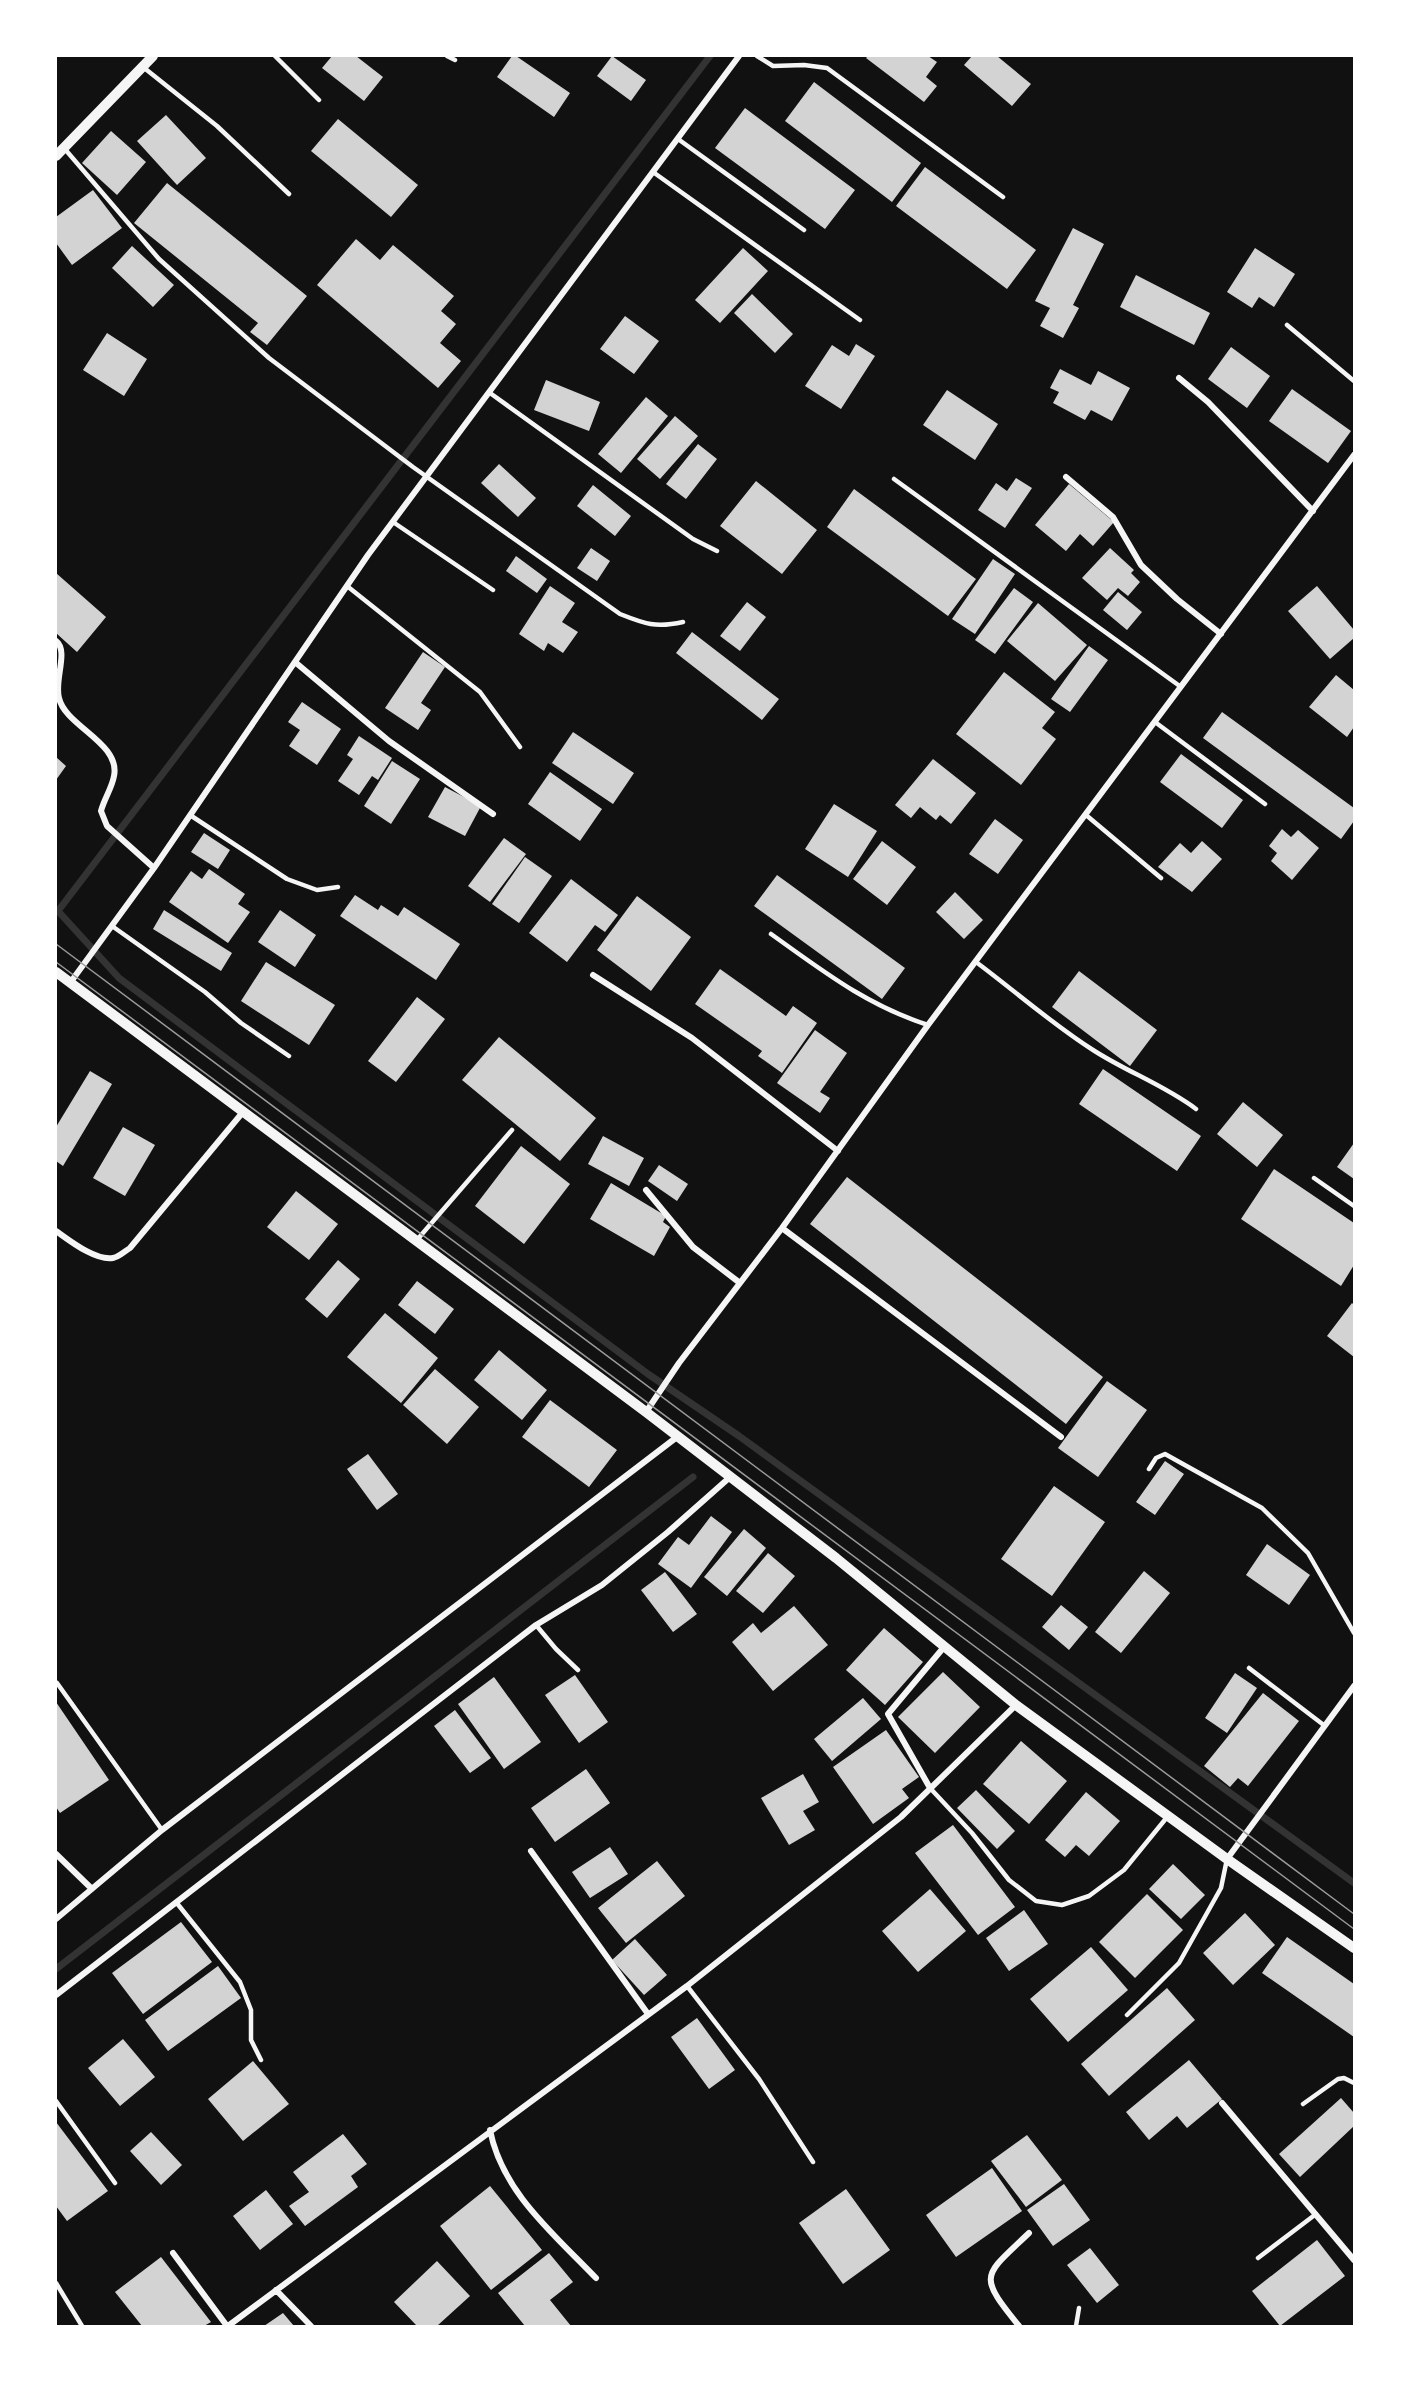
<svg xmlns="http://www.w3.org/2000/svg" width="1410" height="2382" font-family="'Times New Roman',serif">
<style>
.lines{fill:none;stroke-linecap:round;stroke-linejoin:round}
.stream{stroke:#333;stroke-width:7}
.building{fill:#d3d3d3}
.service{stroke:#f5f5f5;stroke-width:4.5}
.minor{stroke:#f5f5f5;stroke-width:6}
.tertiary{stroke:#f5f5f5;stroke-width:10}
.tram{stroke:#9a9a9a;stroke-width:1.5}
</style>
<rect width="100%" height="100%" fill="#111"/>
<g class="lines">
<path class="stream" d="M710,56L58,911L119,978L648,1374L739,1436L1354,1883
M56,1969L693,1477"/>
</g>
<path class="building" d="M332,56H356L383,77L364,101L322,68Z
M512,56H516L570,93L554,117L497,77Z
M612,56L646,80L631,101L597,76Z
M868,56H928L937,62L926,77L937,86L924,102L866,58Z
M972,56H997L1031,84L1012,106L964,65Z
M814,82L921,163L892,202L785,121Z
M745,108L855,190L825,229L715,148Z
M166,115L206,158L177,185L137,141Z
M338,119L418,185L391,217L311,151Z
M111,131L146,162L117,195L82,163Z
M925,167L1036,250L1007,289L896,206Z
M167,183L307,296L267,345L250,332L258,323L134,223Z
M93,190L122,228L72,265L56,243V217Z
M1073,228L1104,244L1073,305L1079,308L1063,338L1040,326L1050,308L1035,301Z
M356,239L380,260L393,245L454,296L441,311L456,324L440,343L461,361L438,388L317,285Z
M132,246L174,285L153,307L112,268Z
M743,248L768,271L720,323L695,300Z
M1255,248L1295,274L1274,307L1259,297L1252,308L1227,292Z
M1136,275L1210,313L1194,345L1120,307Z
M752,294L793,334L775,353L734,313Z
M625,316L659,341L634,374L600,349Z
M107,333L147,359L124,396L83,370Z
M856,344L875,356L841,409L805,386L832,345L849,356Z
M1231,347L1270,376L1247,408L1208,379Z
M1060,369L1091,385L1098,371L1130,388L1112,421L1091,410L1085,420L1053,403L1059,392L1050,388Z
M546,380L600,402L589,431L534,410Z
M1292,389L1351,431L1328,463L1269,421Z
M947,390L998,424L975,460L923,425Z
M646,397L668,416L621,473L598,454Z
M675,416L698,436L660,479L637,459Z
M698,444L717,459L686,499L666,484Z
M499,464L536,498L518,517L481,483Z
M1016,478L1032,488L1005,528L978,510L996,483L1007,491Z
M756,481L817,530L782,574L720,526Z
M1069,484L1114,522L1093,546L1080,534L1066,551L1035,525Z
M593,485L631,516L615,536L577,506Z
M854,489L976,579L948,616L827,527Z
M591,548L610,561L597,581L577,568Z
M1110,548L1134,570L1131,573L1140,582L1128,596L1118,588L1107,600L1082,578Z
M516,556L547,579L537,593L506,571Z
M993,559L1015,574L975,634L952,619Z
M56,573L106,617L77,652L56,633Z
M550,586L575,603L562,622L578,632L563,653L548,643L544,651L519,634Z
M1317,586L1354,630V638L1330,659L1288,611Z
M1014,588L1033,602L995,654L975,640Z
M1118,592L1142,612L1127,630L1103,610Z
M747,602L766,617L740,651L720,636Z
M1038,603L1087,645L1055,681L1007,641Z
M692,632L779,699L762,720L676,653Z
M1089,646L1108,660L1070,712L1051,699Z
M423,652L445,667L421,703L431,710L418,730L385,708Z
M1004,672L1055,712L1042,728L1056,739L1021,785L956,734Z
M1336,675L1354,690V727L1347,737L1309,707Z
M302,702L341,729L317,765L289,746L300,730L288,722Z
M1222,712L1354,808V821L1341,839L1203,738Z
M573,732L634,773L613,804L552,763Z
M359,736L392,758L378,780L372,776L359,795L338,781L353,759L347,755Z
M1181,754L1243,800L1222,828L1160,782Z
M56,757L66,766L56,780Z
M933,759L976,793L951,824L940,815L936,820L920,807L911,818L895,805Z
M392,761L420,779L391,824L364,806Z
M550,772L602,809L580,841L528,804Z
M445,787L481,806L465,836L428,817Z
M834,804L877,831L848,877L805,849Z
M995,819L1023,840L998,874L969,854Z
M1282,829L1291,837L1298,830L1319,848L1292,880L1271,861L1277,853L1269,846Z
M204,833L230,850L218,869L191,852Z
M504,838L526,854L490,902L468,886Z
M882,841L916,867L887,905L853,879Z
M1202,841L1222,859L1192,892L1158,867L1180,843L1191,853Z
M525,857L552,876L519,923L492,904Z
M209,869L245,894L238,904L250,912L228,943L169,902L191,871L202,879Z
M777,875L905,968L882,999L754,906Z
M571,879L618,915L605,932L595,925L567,962L529,933Z
M955,892L983,920L964,939L936,912Z
M355,895L378,910L381,905L398,916L404,907L460,944L436,980L340,916Z
M637,896L691,937L651,991L597,950Z
M164,910L232,953L221,971L153,929Z
M280,910L316,935L295,967L258,942Z
M266,962L335,1005L309,1045L241,1001Z
M720,969L786,1016L793,1006L817,1023L782,1073L758,1056L762,1051L695,1004Z
M1079,971L1157,1030L1130,1066L1052,1007Z
M417,997L445,1019L396,1082L368,1061Z
M815,1030L847,1053L820,1092L830,1098L820,1113L777,1083Z
M499,1037L596,1118L560,1161L462,1080Z
M1103,1069L1201,1136L1177,1171L1079,1104Z
M90,1071L112,1084L63,1166L56,1161V1127Z
M1243,1102L1283,1135L1257,1167L1217,1134Z
M123,1127L155,1145L125,1196L93,1178Z
M603,1136L644,1158L629,1186L588,1164Z
M1354,1143V1179L1337,1167Z
M521,1146L570,1184L524,1244L475,1206Z
M659,1165L688,1184L677,1201L648,1181Z
M1274,1169L1354,1223V1265L1341,1286L1241,1219Z
M847,1177L1103,1377L1066,1424L810,1224Z
M611,1183L666,1216L663,1222L670,1227L654,1256L590,1219Z
M296,1191L338,1224L309,1260L267,1227Z
M338,1260L360,1279L327,1318L305,1299Z
M417,1281L454,1309L435,1334L398,1305Z
M1352,1303L1354,1305V1357L1327,1336Z
M385,1313L438,1358L401,1403L347,1357Z
M499,1350L547,1390L522,1420L474,1380Z
M435,1369L479,1407L447,1444L403,1405Z
M1107,1381L1147,1410L1098,1477L1058,1448Z
M550,1400L617,1450L589,1487L522,1437Z
M368,1454L398,1494L377,1510L347,1469Z
M1165,1461L1184,1474L1155,1515L1136,1502Z
M1054,1486L1105,1522L1052,1596L1001,1559Z
M711,1516L732,1532L691,1588L658,1564L678,1537L689,1545Z
M744,1529L766,1548L727,1596L704,1577Z
M1267,1544L1310,1575L1289,1605L1246,1575Z
M768,1553L795,1576L763,1613L736,1591Z
M1144,1571L1170,1593L1121,1653L1095,1632Z
M665,1572L697,1614L673,1632L641,1590Z
M1061,1605L1088,1627L1069,1650L1042,1627Z
M794,1606L828,1645L773,1691L732,1642L753,1623L761,1633Z
M884,1628L923,1662L885,1705L846,1670Z
M943,1672L980,1707L935,1753L898,1717Z
M1235,1673L1257,1688L1227,1733L1205,1718Z
M575,1675L608,1722L579,1743L545,1695Z
M494,1677L541,1742L504,1769L458,1704Z
M1263,1693L1299,1721L1248,1786L1238,1778L1230,1787L1204,1766Z
M863,1698L881,1719L832,1761L814,1739Z
M56,1702L109,1780L60,1813L56,1807Z
M455,1710L491,1758L470,1773L434,1726Z
M886,1730L919,1777L902,1789L909,1798L873,1824L833,1767Z
M1021,1741L1067,1781L1029,1824L983,1784Z
M586,1769L610,1803L555,1842L531,1808Z
M803,1774L819,1802L803,1811L815,1830L789,1845L761,1798Z
M976,1790L1015,1831L997,1849L957,1808Z
M1086,1792L1120,1821L1089,1856L1076,1845L1065,1857L1045,1840Z
M953,1825L1015,1907L978,1935L915,1853Z
M610,1847L628,1874L590,1898L572,1872Z
M657,1861L685,1896L626,1943L598,1908Z
M1173,1864L1205,1895L1181,1919L1149,1889Z
M930,1889L966,1931L918,1972L882,1931Z
M1147,1894L1183,1930L1135,1978L1099,1942Z
M1024,1910L1048,1944L1009,1971L986,1938Z
M1245,1913L1275,1945L1233,1985L1203,1953Z
M181,1922L212,1962L143,2014L112,1973Z
M1287,1937L1354,1984V2037L1262,1973Z
M635,1939L667,1975L644,1995L612,1960Z
M1091,1947L1128,1990L1068,2042L1030,1999Z
M218,1966L241,1998L168,2051L145,2020Z
M1167,1988L1195,2020L1109,2096L1081,2064Z
M697,2018L735,2070L709,2089L671,2037Z
M123,2039L155,2077L120,2106L88,2068Z
M1189,2060L1222,2099L1187,2128L1177,2116L1149,2140L1126,2112Z
M253,2061L289,2104L243,2141L208,2099Z
M1341,2098L1354,2113V2126L1300,2177L1279,2154Z
M56,2122L108,2191L67,2221L56,2206Z
M151,2132L182,2165L161,2185L130,2151Z
M343,2134L367,2164L351,2176L358,2187L305,2226L289,2206L309,2192L293,2172Z
M1027,2135L1062,2180L1026,2207L991,2161Z
M992,2168L1022,2211L956,2257L926,2215Z
M1064,2184L1090,2220L1053,2246L1027,2210Z
M490,2186L542,2250L491,2290L440,2226Z
M846,2189L890,2250L843,2284L799,2223Z
M266,2190L293,2224L260,2250L233,2216Z
M1317,2240L1345,2276L1280,2326L1252,2291Z
M1090,2248L1119,2285L1097,2303L1067,2265Z
M549,2253L573,2282L550,2300L571,2326H525L498,2293Z
M161,2257L211,2322L204,2326H142L115,2292Z
M437,2261L470,2296L437,2326H417L394,2302Z
M283,2313L294,2326H264Z"/>
<g class="lines">
<path class="service" d="M275,56L319,100
M447,56L455,60
M757,56L773,66L804,65L827,68L1003,197
M143,67L217,126L289,194
M678,139L804,230
M64,148L159,259L269,358L413,467L620,614C645,624 656,628 683,622
M653,172L860,320
M1287,325L1354,381
M490,393L693,539L717,551
M894,479L1181,687
M393,522L493,590
M347,586L480,692L520,747
M1155,722L1265,804
M190,815L287,879L317,890L338,887
M1086,815L1161,878
M112,926L205,992L241,1023L289,1056
M771,934C823,971 866,1005 928,1025
M976,962C1015,991 1052,1024 1093,1050C1127,1072 1164,1085 1196,1109
M1314,1178L1354,1206
M416,1241L512,1130
M1149,1469L1156,1458L1165,1454L1262,1508L1308,1553L1354,1633
M536,1625L556,1649L578,1670
M1249,1668L1325,1726
M57,1683L162,1830
M930,1788L972,1833L1009,1880L1036,1901L1062,1905L1089,1896L1124,1870L1168,1816
M176,1902L240,1982L251,2010V2040L261,2060
M687,1986L759,2079L813,2162
M1127,2015L1179,1963L1221,1888L1227,1859
M56,2101L115,2183
M1303,2104L1338,2079L1344,2078L1354,2083
M1258,2258L1316,2214
M56,2283L82,2326
M1076,2326L1079,2308"/>
<path class="minor" d="M1179,378L1208,402L1313,511
M1066,477L1113,517L1141,565L1177,599L1221,634
M56,641C69,651 54,680 59,698C65,726 121,743 114,776C112,788 104,799 101,811L107,826L154,868
M295,662L389,741L493,814
M593,975L692,1038L838,1151
M70,983L154,868L368,555L739,56
M646,1190L693,1247L740,1283
M782,1228L1061,1437
M56,1231C69,1240 95,1261 113,1258C119,1257 125,1251 130,1248L243,1112
M646,1412L679,1363L782,1228L928,1025L1354,455
M930,1788L888,1714L944,1647
M531,1851L648,2014
M56,1854L92,1889
M1227,1859L1354,1686
M56,1919L162,1830L677,1437
M56,1995L536,1625L602,1585L668,1532L729,1478
M1222,2103L1354,2260
M490,2130C502,2192 554,2234 596,2278
M173,2253L227,2326
M276,2290L311,2326
M228,2326L687,1986L901,1817L1016,1705
M1019,2326C977,2274 983,2277 1029,2233"/>
<path class="tertiary" d="M56,156L153,56
M56,972L646,1412L836,1558L1016,1705L1227,1859L1354,1948"/>
<path class="tram" d="M56,944L1354,1914
M56,962L1354,1929"/>
</g>
<rect width="1410" height="2382" fill="none" stroke="#ffffff" stroke-width="114"/>
</svg>
